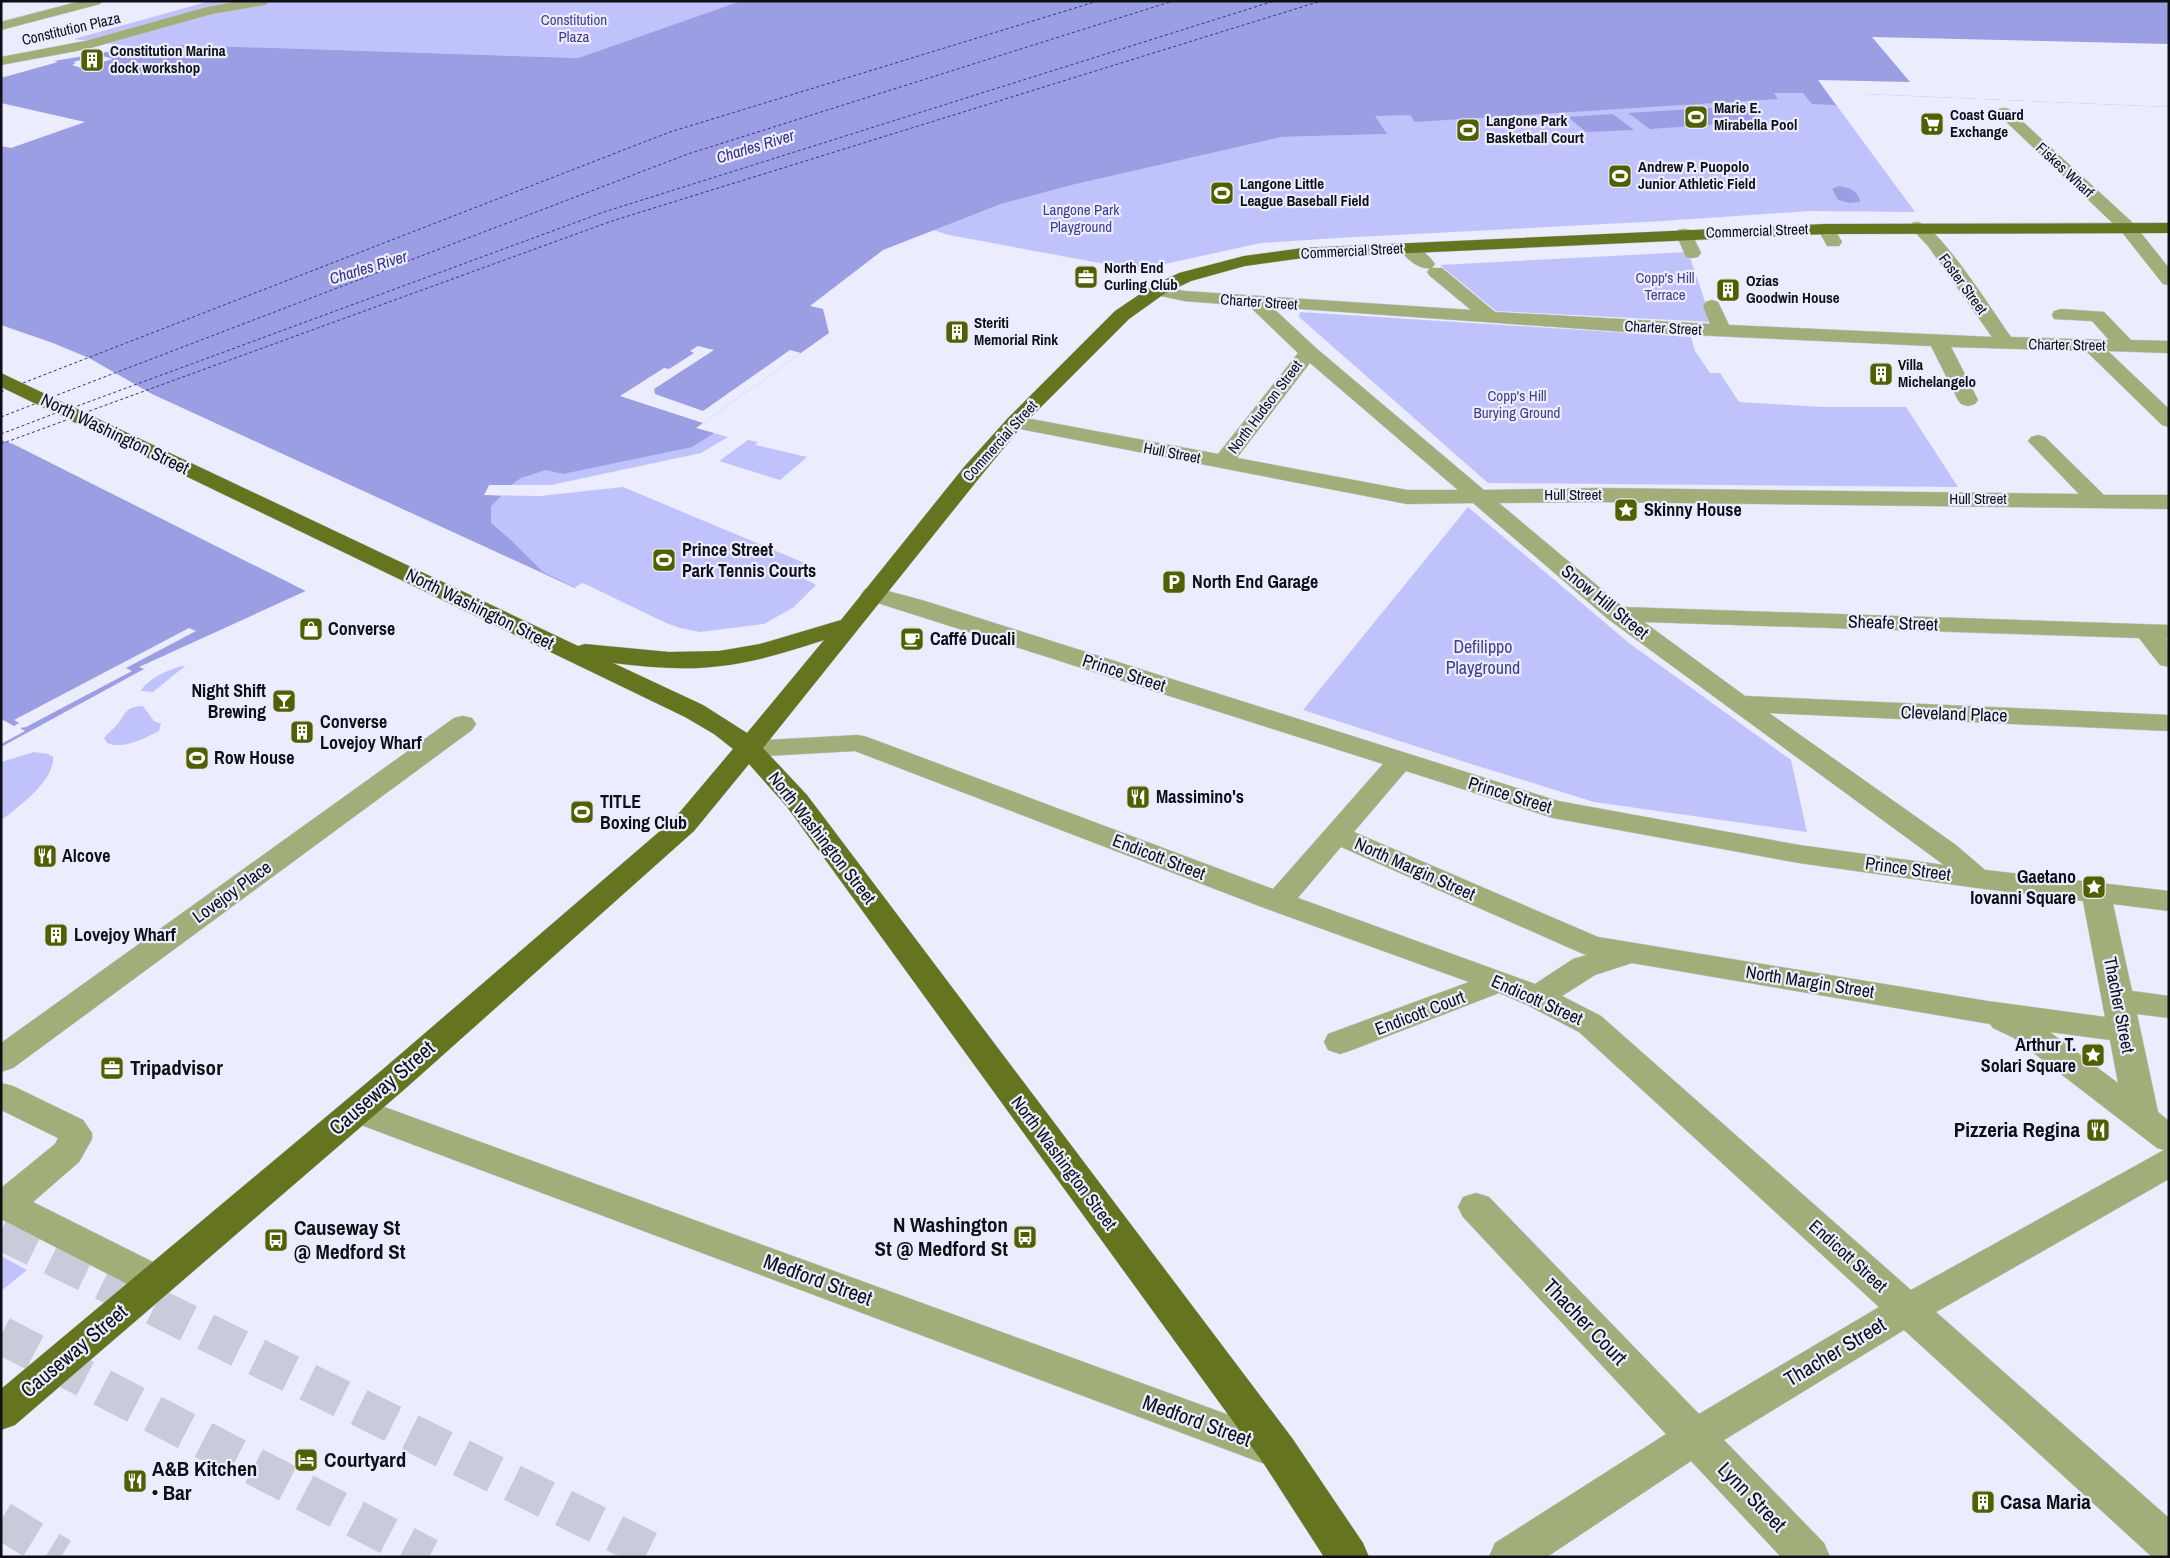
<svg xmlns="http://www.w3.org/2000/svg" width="2170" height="1558" font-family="'Archivo Narrow',sans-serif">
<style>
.green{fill:#c0c3fb}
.water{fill:#9c9ee4}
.pier{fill:#ebecfd}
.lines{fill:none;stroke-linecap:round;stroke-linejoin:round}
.ferry{stroke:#383082;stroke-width:1;stroke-dasharray:3 2.5;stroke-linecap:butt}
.highway-tunnel{stroke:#cacbda;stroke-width:38;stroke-dasharray:38 19;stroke-linecap:butt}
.minor-casing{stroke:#c8c9d8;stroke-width:1}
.major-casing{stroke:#c8c9d8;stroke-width:1}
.minor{fill:#a1ae7a;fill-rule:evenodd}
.major{fill:#65751f;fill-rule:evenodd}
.labels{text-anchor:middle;stroke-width:4.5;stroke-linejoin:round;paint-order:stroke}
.far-park-label{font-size:15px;fill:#433c8f;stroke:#ebecfd}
.far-street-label{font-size:15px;fill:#0e0f17;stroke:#ebecfd}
.far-poi-label{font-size:15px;font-weight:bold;fill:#0e0f17;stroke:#ebecfd;text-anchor:start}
.far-water-label{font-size:16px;font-style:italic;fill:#383082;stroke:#ebecfd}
.street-label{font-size:18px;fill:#0e0f17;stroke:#ebecfd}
.poi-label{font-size:18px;font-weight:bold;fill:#0e0f17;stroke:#ebecfd;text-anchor:start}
.park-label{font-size:18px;fill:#433c8f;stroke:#ebecfd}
.near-poi-label{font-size:21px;font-weight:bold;fill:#0e0f17;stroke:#ebecfd;text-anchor:start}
.near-street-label{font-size:21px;fill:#0e0f17;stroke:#ebecfd}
</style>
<rect width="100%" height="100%" fill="#ebecfd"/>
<path class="green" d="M210,1H742L578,58L182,45L136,47L74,39Z
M1823,87L1915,212L1811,211L1663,221L1337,238L1261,243L1137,270L949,235L933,230L1001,204L1072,185L1282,137L1385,134L1366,108Z
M1688,252L1712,322L1496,311L1440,265Z
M1300,312L1691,337L1695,351L1710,373H1720L1739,402L1822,407H1906L1958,487L1488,483L1299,317Z
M695,428L728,437L701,453L551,485H489L484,495L540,496L623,487L807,564L804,569L803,578L816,585L794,607L764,624L700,632L680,628L666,623L583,583L509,623L462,488Z
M748,440L758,442L755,445L807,457L780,480L719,461Z
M1468,507L1629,643L1791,760L1807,832L1594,802L1465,762L1303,710Z
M182,666H185L153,692L141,691C148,678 168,670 182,666Z
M143,706L154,721L161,724L159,731C145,738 123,750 107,743L104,738C108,733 112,730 116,726C126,714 124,707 143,706Z
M34,752L48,754L53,757C55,780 18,808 1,820V762Z
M1,1256L27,1270L1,1291Z"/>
<path class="water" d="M741,1H2169V107L1865,94L1839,109L1835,105L1812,104L1803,93H1774L1778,99L1415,122L1410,115L1375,116L1387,134L1282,137L1072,185L1001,204L883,250L810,306L823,309L829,333L696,428L714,433L692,447L563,474L546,470L521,478L511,485H489L484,495L501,496L491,506V523L511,540L543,572L576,588L509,623L310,589L139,667L144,669L1,747V146L11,148L85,122L1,103V78L58,62L54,61L136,47L182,45L578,58Z
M1740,106L1764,121L1650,129L1628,113Z
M1613,114L1634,130L1586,132L1568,117Z
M1839,186C1848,187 1859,191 1860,202L1849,203L1838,200L1832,189Z"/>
<path class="pier" d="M1872,37L2168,44L2169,107L1865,94L1876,110L1839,109L1818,80L1910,82Z
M99,55L113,59L81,68L72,65L76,63L73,62Z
M1,325L53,343L89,358L152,394L577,589L453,656L399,638L13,444L1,440Z
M698,346L714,350L654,389L655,394L703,411L790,350L801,353L703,423L620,396L664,368L669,369L694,353L690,351Z
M189,628L196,631L126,668L132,671L26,727L20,728L25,731L1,744V721L3,720L14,726L19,723L14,720Z"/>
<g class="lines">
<path class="ferry" d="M23,383L670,132L1098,1
M1,392L7,389
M52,397L688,154L1173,1
M72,408L604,212L1274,1
M84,413L612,221L1321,1
M1,417L37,403
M1,434L56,413
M1,444L69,419"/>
<path class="highway-tunnel" d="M1,1231L663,1557
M1,1335L429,1557
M1,1520L61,1557"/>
<g class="minor-casing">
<path id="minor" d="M81,1H102L100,4L1,30V22Z
M241,1H271L265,5L212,14L87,49L1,65V57L85,41L207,7Z
M2004,108L2009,109L2133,223L2169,268V285L2163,284L2121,231L1999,115L1997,112L1999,109Z
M1918,222C1940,227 1995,315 2011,337L2109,340L2092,321L2054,319L2052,315L2054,311L2061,309L2104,312L2131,340L2169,341V353L2108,351L2169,409V427L2162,425L2086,351L1951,347L1978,400L1975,404L1968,406L1961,404L1958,400L1931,346L1627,332L1272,307L1316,348L1484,490L1599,488L2079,494L2028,441L2031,437L2038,435L2045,437L2104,495H2169V509L1599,502L1499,503L1623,607L2169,625V639H2166L2169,643V667L2160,665L2139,638L1644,622L1745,696L2169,715V731L1769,713L1956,845L1985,870L2169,891V911L2113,904L2132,991L2169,996V1018L2137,1014L2158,1112L2169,1121V1179L1936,1312L2169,1518V1557H2152L1904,1330L1724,1440L1824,1543L1830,1557H1781L1691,1461L1547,1557H1489L1495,1543L1666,1434L1463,1217L1458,1207L1463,1197L1476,1193L1489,1197L1699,1414L1879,1307L1579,1032L1527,1005L1499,993L1352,1050L1340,1054L1328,1050L1324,1042L1328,1034L1469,982L1267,909L855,751L748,757L738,755L735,749L738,743L748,741L858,735L867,737L1273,889L1383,764L865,599L861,594L865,589L873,587L925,601L1558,801L1799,845L1944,865L1608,619L1473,503L1407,504L1015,428L1008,426L1005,422L1008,418L1015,416L1218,454L1298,353L1249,306L1184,301L1152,294L1149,290L1152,286L1158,285L1184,291L1471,310L1430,276L1427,272L1430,268C1418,270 1405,257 1398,248L1401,244C1414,241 1428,254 1435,264L1432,268H1442L1495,312L1710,324L1703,306L1706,302L1712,300L1718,302L1729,325L1992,337L1928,246L1910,227L1912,223ZM1310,363L1458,490H1407L1237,458ZM1406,771L1553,818L1799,863L1977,888L2083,901L2105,1017L1987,1001L1598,937L1354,832ZM1341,847L1581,953L1587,955L1573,959L1535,984L1298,898ZM1632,963L1990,1024L1993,1028L2014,1038L2157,1148L2164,1150L1911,1290L1601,1016L1562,996L1595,975ZM2050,1032L2110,1040L2118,1083Z
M1826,224L1832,225L1842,242L1839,246H1827L1818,229L1820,225Z
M1684,229L1690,230L1701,253L1698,257L1692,258L1686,257L1676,234L1678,230Z
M463,716L472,718L476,724L472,730L13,1068L1,1072V1043L454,718Z
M1,1083L13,1086L83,1120L92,1133V1139L79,1162L33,1202L169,1270L175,1281L169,1292L156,1296L143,1292L1,1219V1188L55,1144L58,1138L1,1110Z
M357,1097L1292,1438L1298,1451L1292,1464L1278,1469L345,1119L340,1110L345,1101Z"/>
</g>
<g class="major-casing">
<path id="major" d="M2169,223V233L1826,234L1303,258L1245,266L1191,281L1164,294L1129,319L1022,426L980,477L763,748L807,795L1292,1438L1363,1543L1369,1557H1324L1264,1464L787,807L749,764L694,831L406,1088L15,1425L1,1430V1389L382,1070L674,819L733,749L714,734L685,717L1,387V373L578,646L585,644L669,652L719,651L760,644L841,620L964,467L1008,418L1115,311L1152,286L1179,273L1244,256L1303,248L1826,224ZM824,640L747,733L703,705L613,663C649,667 685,671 720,666C756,662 790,651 824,640Z"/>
</g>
<use href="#minor" class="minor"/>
<use href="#major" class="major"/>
</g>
<defs>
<g id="building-square" transform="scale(1.25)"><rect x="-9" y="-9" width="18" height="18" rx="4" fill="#505f00" stroke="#ebecfd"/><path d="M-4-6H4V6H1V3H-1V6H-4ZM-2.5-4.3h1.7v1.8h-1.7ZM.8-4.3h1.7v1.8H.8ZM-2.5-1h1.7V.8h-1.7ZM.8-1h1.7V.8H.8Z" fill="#fff"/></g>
<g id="stadium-square" transform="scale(1.25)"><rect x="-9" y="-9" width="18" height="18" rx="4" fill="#505f00" stroke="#ebecfd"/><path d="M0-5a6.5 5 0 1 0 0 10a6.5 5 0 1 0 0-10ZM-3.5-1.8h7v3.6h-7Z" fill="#fff"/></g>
<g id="supermarket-square" transform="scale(1.25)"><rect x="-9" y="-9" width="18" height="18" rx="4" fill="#505f00" stroke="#ebecfd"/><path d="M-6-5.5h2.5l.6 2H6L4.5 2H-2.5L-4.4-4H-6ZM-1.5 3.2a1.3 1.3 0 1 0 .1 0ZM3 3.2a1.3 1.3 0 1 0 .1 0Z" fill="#fff"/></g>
<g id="office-square" transform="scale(1.25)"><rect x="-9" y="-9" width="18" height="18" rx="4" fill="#505f00" stroke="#ebecfd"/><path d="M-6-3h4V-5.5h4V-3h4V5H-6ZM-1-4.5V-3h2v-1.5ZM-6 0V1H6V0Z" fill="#fff"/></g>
<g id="sight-square" transform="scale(1.25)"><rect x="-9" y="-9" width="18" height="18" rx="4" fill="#505f00" stroke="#ebecfd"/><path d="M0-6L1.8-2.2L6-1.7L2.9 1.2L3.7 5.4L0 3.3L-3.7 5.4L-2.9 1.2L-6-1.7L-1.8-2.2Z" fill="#fff"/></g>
<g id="parking-square" transform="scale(1.25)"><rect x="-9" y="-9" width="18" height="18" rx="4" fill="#505f00" stroke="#ebecfd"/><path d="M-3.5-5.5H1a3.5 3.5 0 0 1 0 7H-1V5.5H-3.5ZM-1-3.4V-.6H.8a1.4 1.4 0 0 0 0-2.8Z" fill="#fff"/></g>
<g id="shop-square" transform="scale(1.25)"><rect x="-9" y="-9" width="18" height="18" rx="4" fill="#505f00" stroke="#ebecfd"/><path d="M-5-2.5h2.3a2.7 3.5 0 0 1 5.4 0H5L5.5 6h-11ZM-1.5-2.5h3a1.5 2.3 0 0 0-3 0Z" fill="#fff"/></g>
<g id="cafe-square" transform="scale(1.25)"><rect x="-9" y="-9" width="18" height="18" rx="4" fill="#505f00" stroke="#ebecfd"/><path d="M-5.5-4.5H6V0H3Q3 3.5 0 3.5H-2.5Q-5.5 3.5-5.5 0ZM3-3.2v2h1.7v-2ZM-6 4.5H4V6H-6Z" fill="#fff"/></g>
<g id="bar-square" transform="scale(1.25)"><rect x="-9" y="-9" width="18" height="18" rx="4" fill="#505f00" stroke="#ebecfd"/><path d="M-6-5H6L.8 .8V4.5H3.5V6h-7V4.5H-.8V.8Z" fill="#fff"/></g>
<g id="restaurant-square" transform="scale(1.25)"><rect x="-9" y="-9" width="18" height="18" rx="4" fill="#505f00" stroke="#ebecfd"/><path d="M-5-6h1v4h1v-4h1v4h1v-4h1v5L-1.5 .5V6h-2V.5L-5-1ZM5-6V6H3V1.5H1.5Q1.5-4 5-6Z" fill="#fff"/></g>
<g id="bus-square" transform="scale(1.25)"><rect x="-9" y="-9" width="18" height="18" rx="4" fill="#505f00" stroke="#ebecfd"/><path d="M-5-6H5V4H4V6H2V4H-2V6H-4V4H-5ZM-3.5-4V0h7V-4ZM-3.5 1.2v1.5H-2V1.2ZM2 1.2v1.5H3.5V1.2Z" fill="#fff"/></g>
<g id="hotel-square" transform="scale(1.25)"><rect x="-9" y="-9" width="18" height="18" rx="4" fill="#505f00" stroke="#ebecfd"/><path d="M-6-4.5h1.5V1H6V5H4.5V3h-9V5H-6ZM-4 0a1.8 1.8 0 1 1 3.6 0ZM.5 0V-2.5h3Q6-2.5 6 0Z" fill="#fff"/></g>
</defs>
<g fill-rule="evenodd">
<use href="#building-square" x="92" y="60"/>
<use href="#stadium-square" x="1696" y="117"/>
<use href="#supermarket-square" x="1932" y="124"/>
<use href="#stadium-square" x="1468" y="130"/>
<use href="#stadium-square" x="1620" y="176"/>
<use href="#stadium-square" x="1222" y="193"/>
<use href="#office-square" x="1086" y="277"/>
<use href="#building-square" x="1728" y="290"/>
<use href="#building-square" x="957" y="332"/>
<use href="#building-square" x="1881" y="374"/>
<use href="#sight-square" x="1626" y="510"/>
<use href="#stadium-square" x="664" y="560"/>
<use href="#parking-square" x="1174" y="582"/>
<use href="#shop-square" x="311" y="629"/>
<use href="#cafe-square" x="912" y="639"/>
<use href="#bar-square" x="284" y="701"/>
<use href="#building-square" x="302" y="732"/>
<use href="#stadium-square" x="197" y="758"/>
<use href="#restaurant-square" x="1138" y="797"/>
<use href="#stadium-square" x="582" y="812"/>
<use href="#restaurant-square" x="45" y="856"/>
<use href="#sight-square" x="2094" y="887"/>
<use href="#building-square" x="56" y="935"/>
<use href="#sight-square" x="2093" y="1055"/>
<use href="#office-square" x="112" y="1068"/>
<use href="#restaurant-square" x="2098" y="1130"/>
<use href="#bus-square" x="1025" y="1237"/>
<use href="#bus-square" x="276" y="1240"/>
<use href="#hotel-square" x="306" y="1460"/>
<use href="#restaurant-square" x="135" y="1481"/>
<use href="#building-square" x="1983" y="1502"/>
</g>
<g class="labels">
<g class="far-park-label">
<text x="574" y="25">Constitution<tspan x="574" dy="17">Plaza</tspan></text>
<text x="1081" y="215">Langone Park<tspan x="1081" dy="17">Playground</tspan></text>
<text x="1665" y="283">Copp's Hill<tspan x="1665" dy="17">Terrace</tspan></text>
<text x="1517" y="401">Copp's Hill<tspan x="1517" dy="17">Burying Ground</tspan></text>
</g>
<g class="far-street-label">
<text transform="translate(71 29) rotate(-13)" y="5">Constitution Plaza</text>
<text transform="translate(2065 170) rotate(43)" y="5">Fiskes Wharf</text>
<text transform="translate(1757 231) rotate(-2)" y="5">Commercial Street</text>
<text transform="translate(1352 251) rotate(-3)" y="5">Commercial Street</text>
<text transform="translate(1963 284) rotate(54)" y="5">Foster Street</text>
<text transform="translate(1259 302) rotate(4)" y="5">Charter Street</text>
<text transform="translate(1663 328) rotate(3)" y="5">Charter Street</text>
<text transform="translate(2067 345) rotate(1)" y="5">Charter Street</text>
<text transform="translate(1265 407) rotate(-53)" y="5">North Hudson Street</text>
<text transform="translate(1000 441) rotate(-48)" y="5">Commercial Street</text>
<text transform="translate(1172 453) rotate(11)" y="5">Hull Street</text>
<text x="1573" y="500">Hull Street</text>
<text x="1978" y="504">Hull Street</text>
</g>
<g class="far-poi-label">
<text x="110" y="56">Constitution Marina<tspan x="110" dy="17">dock workshop</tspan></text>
<text x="1714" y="113">Marie E.<tspan x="1714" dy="17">Mirabella Pool</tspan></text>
<text x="1950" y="120">Coast Guard<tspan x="1950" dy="17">Exchange</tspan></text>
<text x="1486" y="126">Langone Park<tspan x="1486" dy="17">Basketball Court</tspan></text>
<text x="1638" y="172">Andrew P. Puopolo<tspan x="1638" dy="17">Junior Athletic Field</tspan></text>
<text x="1240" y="189">Langone Little<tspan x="1240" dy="17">League Baseball Field</tspan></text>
<text x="1104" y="273">North End<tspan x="1104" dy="17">Curling Club</tspan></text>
<text x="1746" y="286">Ozias<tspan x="1746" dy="17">Goodwin House</tspan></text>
<text x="974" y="328">Steriti<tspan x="974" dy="17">Memorial Rink</tspan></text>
<text x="1898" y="370">Villa<tspan x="1898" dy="17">Michelangelo</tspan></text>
</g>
<g class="far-water-label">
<text transform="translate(755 146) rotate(-17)" y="6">Charles River</text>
<text transform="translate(368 267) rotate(-17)" y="6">Charles River</text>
</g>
<g class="street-label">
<text transform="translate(115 434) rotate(26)" y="6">North Washington Street</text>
<text transform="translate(1605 602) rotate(39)" y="6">Snow Hill Street</text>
<text transform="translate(480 609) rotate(26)" y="6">North Washington Street</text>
<text transform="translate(1893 623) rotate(2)" y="6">Sheafe Street</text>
<text transform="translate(1124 673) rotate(18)" y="6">Prince Street</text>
<text transform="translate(1954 714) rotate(2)" y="6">Cleveland Place</text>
<text transform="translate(1510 795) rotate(17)" y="6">Prince Street</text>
<text transform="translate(822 838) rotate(52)" y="6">North Washington Street</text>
<text transform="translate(1159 857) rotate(21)" y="6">Endicott Street</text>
<text transform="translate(1415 869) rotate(24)" y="6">North Margin Street</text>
<text transform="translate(1908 869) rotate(8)" y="6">Prince Street</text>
<text transform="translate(232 892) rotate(-36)" y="6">Lovejoy Place</text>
<text transform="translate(1810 982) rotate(9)" y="6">North Margin Street</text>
<text transform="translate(1537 1000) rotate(24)" y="6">Endicott Street</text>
<text transform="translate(2119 1005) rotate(79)" y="6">Thacher Street</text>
<text transform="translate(1420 1013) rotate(-21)" y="6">Endicott Court</text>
<text transform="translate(1064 1163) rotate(53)" y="6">North Washington Street</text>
<text transform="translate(1848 1256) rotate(42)" y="6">Endicott Street</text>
</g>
<g class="poi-label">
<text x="1644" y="516">Skinny House</text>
<text x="682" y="556">Prince Street<tspan x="682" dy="21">Park Tennis Courts</tspan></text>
<text x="1192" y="588">North End Garage</text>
<text x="328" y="635">Converse</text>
<text x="930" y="645">Caffé Ducali</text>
<text x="266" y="697" text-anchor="end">Night Shift<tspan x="266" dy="21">Brewing</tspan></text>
<text x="320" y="728">Converse<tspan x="320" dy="21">Lovejoy Wharf</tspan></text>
<text x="214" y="764">Row House</text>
<text x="1156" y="803">Massimino's</text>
<text x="600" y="808">TITLE<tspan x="600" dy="21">Boxing Club</tspan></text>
<text x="62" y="862">Alcove</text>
<text x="2076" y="883" text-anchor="end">Gaetano<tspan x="2076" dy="21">Iovanni Square</tspan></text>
<text x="74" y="941">Lovejoy Wharf</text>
<text x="2076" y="1051" text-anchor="end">Arthur T.<tspan x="2076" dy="21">Solari Square</tspan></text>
</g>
<g class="park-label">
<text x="1483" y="653">Defilippo<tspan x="1483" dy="21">Playground</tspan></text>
</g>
<g class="near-poi-label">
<text x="130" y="1075">Tripadvisor</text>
<text x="2080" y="1137" text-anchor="end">Pizzeria Regina</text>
<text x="1008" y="1232" text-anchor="end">N Washington<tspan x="1008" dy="24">St @ Medford St</tspan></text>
<text x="294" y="1235">Causeway St<tspan x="294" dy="24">@ Medford St</tspan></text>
<text x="324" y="1467">Courtyard</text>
<text x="152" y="1476">A&amp;B Kitchen<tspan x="152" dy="24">• Bar</tspan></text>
<text x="2000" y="1509">Casa Maria</text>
</g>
<g class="near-street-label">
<text transform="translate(382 1088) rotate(-41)" y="7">Causeway Street</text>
<text transform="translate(818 1280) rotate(20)" y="7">Medford Street</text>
<text transform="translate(1585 1322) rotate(46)" y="7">Thacher Court</text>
<text transform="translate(74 1351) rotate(-40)" y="7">Causeway Street</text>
<text transform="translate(1835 1352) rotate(-31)" y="7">Thacher Street</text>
<text transform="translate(1197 1421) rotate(20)" y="7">Medford Street</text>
<text transform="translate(1752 1497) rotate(46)" y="7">Lynn Street</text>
</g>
</g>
<rect width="2170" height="1558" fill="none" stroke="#0e0f17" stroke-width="5"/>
</svg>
